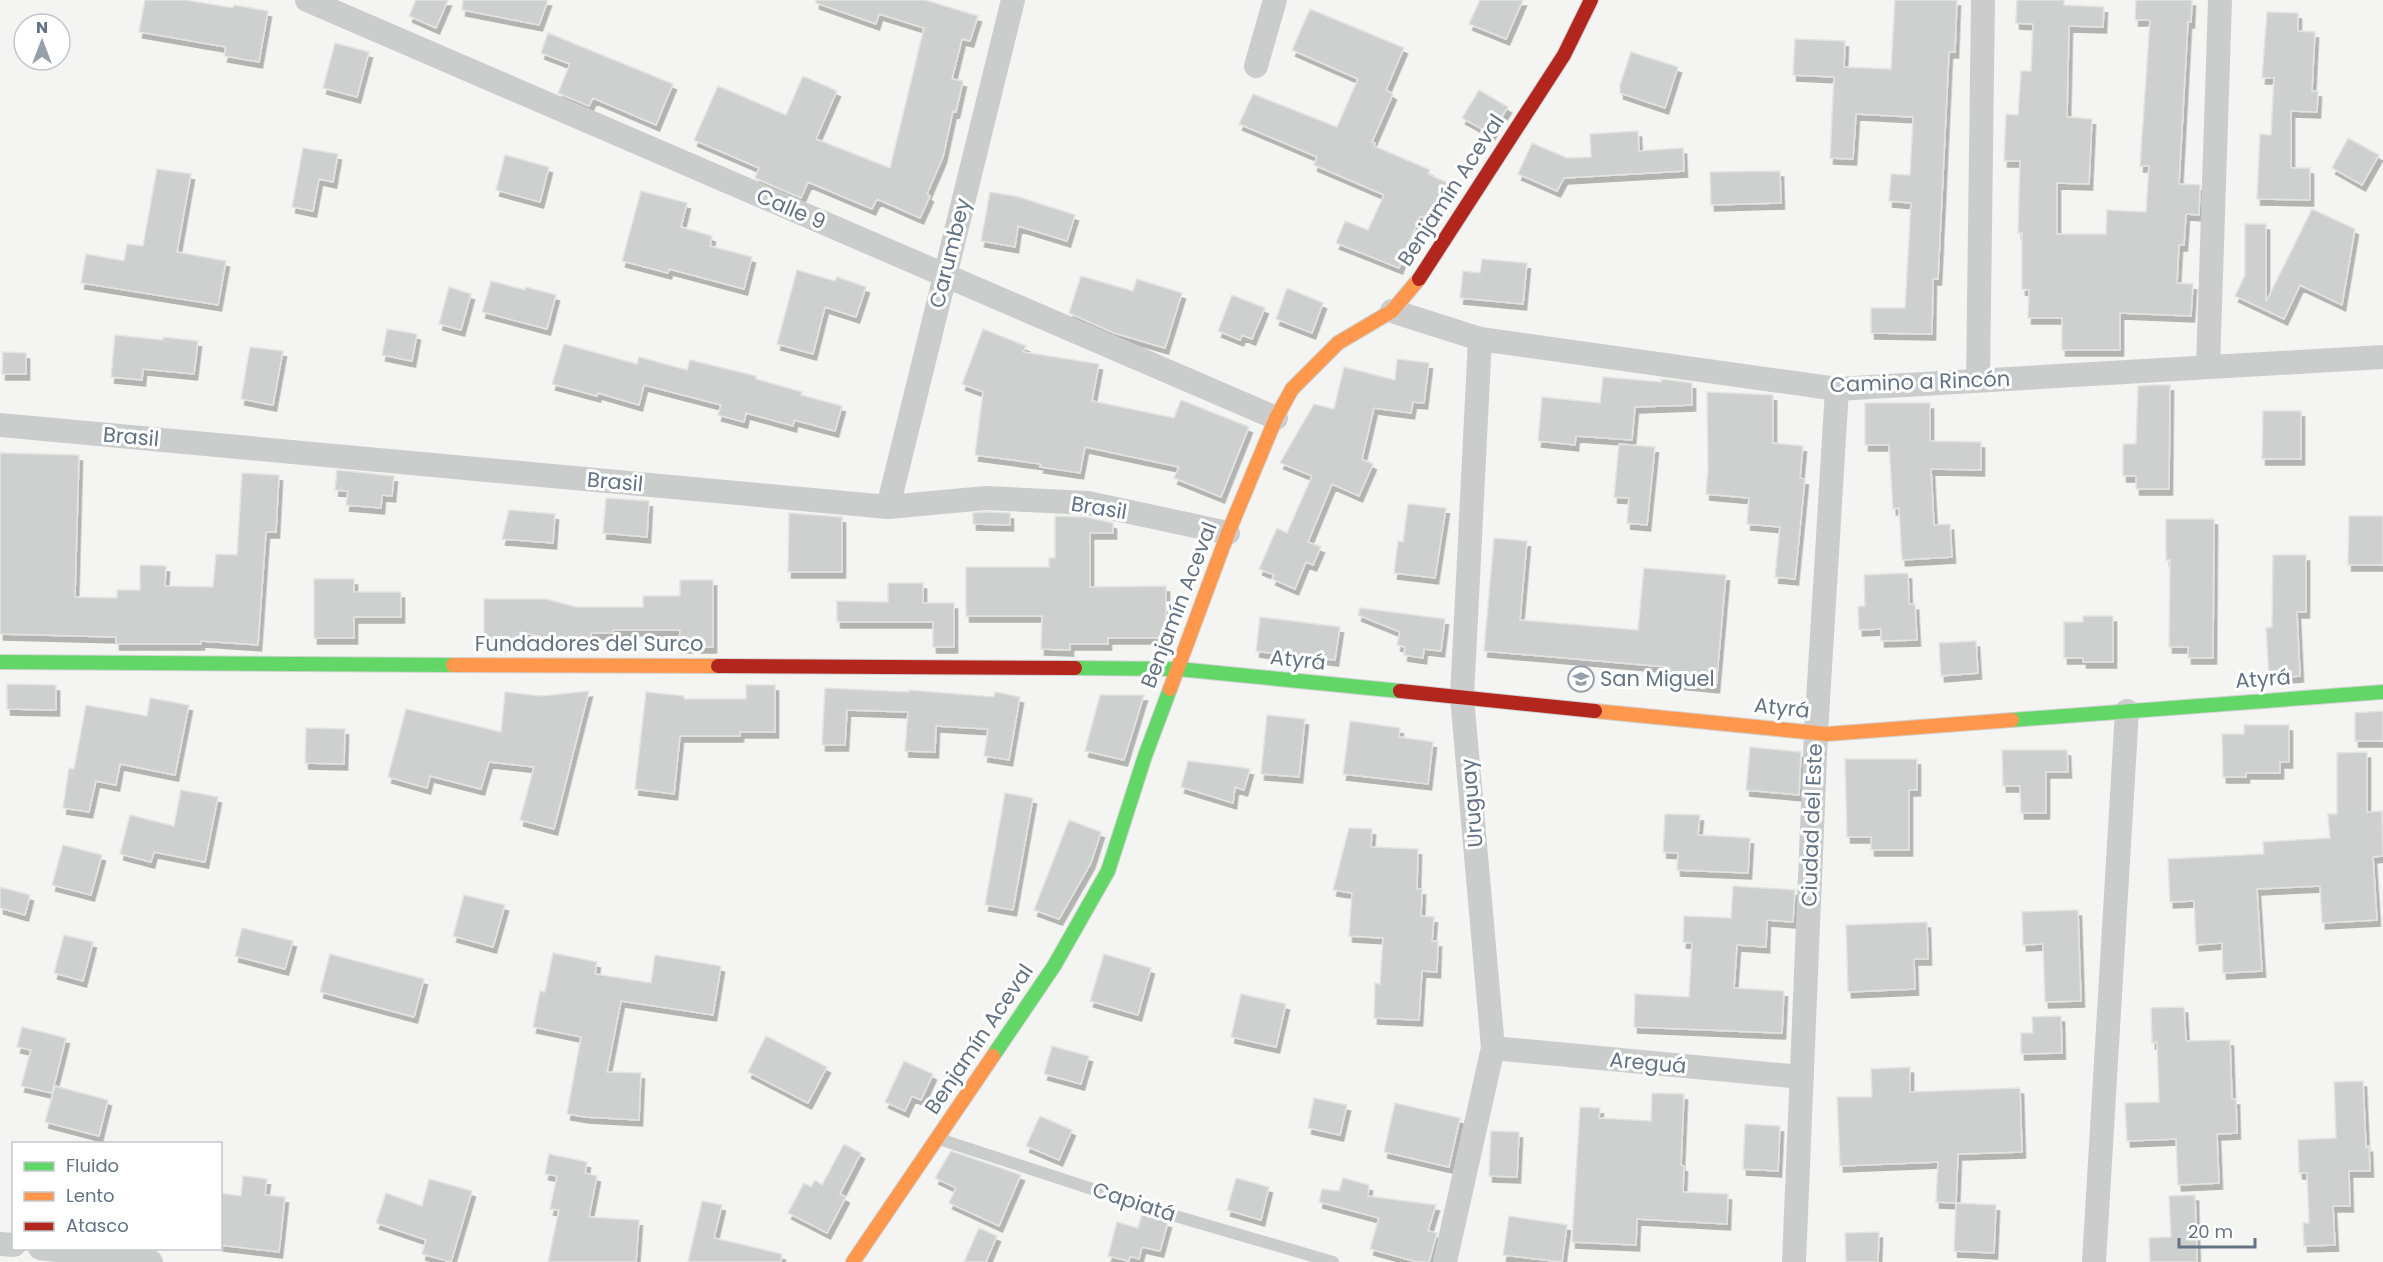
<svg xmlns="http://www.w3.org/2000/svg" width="2383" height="1262" font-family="Poppins,sans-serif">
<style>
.building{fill:#cecfcf;stroke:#e3e3e2;stroke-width:1.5;filter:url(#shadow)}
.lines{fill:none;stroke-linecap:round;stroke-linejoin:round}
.fast-casing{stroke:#d0d2d2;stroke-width:16}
.slow-casing{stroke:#d0d2d2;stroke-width:16}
.jam-casing{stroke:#d0d2d2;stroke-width:16}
.lane{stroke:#cbcdcd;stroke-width:12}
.street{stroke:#cbcdcd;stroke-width:24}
.fast{stroke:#63d668;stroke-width:14}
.slow{stroke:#ff974d;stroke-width:14}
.jam{stroke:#b3261e;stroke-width:14}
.labels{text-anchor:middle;stroke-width:6;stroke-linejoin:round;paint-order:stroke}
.street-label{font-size:21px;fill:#637383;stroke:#fff}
.poi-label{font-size:21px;fill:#637383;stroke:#fff;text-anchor:start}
</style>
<defs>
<filter id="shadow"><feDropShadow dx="3.5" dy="6" stdDeviation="0" flood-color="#0004"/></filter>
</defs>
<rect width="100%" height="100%" fill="#f4f4f2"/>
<path class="building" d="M145,0H185L233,8L234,5L268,11L259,62L224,56L226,47L139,32Z
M416,0H448L436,28L409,16Z
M463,0H548L539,25L462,10Z
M816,0H925L978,16L970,41L962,39L952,79L963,81L956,112L953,111L943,157L927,194L930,196L920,218L877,199L872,209L808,182L801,198L755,178L759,168L694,140L718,86L786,115L803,76L837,91L816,139L890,168L924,28L879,14L876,24L816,3Z
M1480,0H1523L1506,39L1469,24Z
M1895,0H1957L1955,52H1949L1938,279H1933L1932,334L1871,333V308H1905L1911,203L1889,201L1891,174L1910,175L1913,117L1856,114L1853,159L1830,158L1834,77L1793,75L1795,39L1845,41L1844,67L1891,69Z
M2017,0H2064V5L2104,7L2103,27L2069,26L2067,117L2092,119L2089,184L2057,183V234H2106L2107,210L2146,212L2149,166H2140L2150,20H2135L2136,0H2192L2191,22H2188L2179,184L2200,185L2199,215L2186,214L2184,245H2179L2177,283L2193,284L2191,316L2120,313V350H2062V318H2028L2029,290L2022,289V233H2018L2020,161H2004L2006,114L2018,115L2021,71H2031L2033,24L2016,23Z
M1310,9L1404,48L1386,90L1393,94L1372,142L1375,143L1374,146L1430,170L1428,174L1450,184L1434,222L1420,216L1399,268L1336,243L1345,221L1368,230L1384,195L1314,165L1317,157L1239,124L1253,94L1337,127L1358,79L1292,50Z
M2267,12L2298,13V31L2315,32L2312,91H2318L2317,112L2291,111V168H2310V200L2257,199L2260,134L2271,135L2274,78H2262Z
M548,33L673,84L656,125L593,98L589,106L558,93L570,64L541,53Z
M335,43L369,52L357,97L323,88Z
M1631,52L1678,67L1665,108L1620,93V85Z
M1479,90L1508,107L1491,134L1462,118Z
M1638,131L1639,151L1683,148L1684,171L1564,178L1557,191L1518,174L1532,143L1567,158L1591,157L1590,134Z
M2348,138L2379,155L2362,185L2332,168Z
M303,148L338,154L333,182L319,179L313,211L292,207Z
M505,155L549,167L540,202L496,190Z
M157,169L191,174L177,252L226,261L218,305L81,283L86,254L124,261L127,244L143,246Z
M1780,171L1781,203L1711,205L1710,172Z
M641,191L687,203L681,227L712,236L710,246L752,257L744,289L669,269L668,273L622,261Z
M990,192L1019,197L1075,215L1067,241L1018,226L1015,247L981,241Z
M2312,209L2355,229L2342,305L2300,285L2284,319L2235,296L2245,275V224H2266V302Z
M1482,259L1527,263L1523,304L1460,298L1463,271L1480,273Z
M797,270L835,281L837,277L866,287L856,317L825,307L813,354L777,344Z
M1081,276L1133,291L1137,279L1182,293L1165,348L1114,333L1069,313Z
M491,281L525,290L526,287L556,295L547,329L482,312Z
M449,287L471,294L461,330L439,324Z
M1287,288L1323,303L1312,333L1276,319Z
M1232,295L1265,308L1252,339L1242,335L1240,340L1218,331Z
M387,329L417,334L412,361L382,355Z
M983,329L1026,346L1023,352L1099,364L1092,401L1174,418L1181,400L1249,427L1221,497L1174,478L1179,467L1085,447L1080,473L1040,467L1041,464L975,455L983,392L962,384Z
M115,335L163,340V337L198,341L194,374L143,369L142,380L111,377Z
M564,344L637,364L639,357L687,370L690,360L756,376V379L802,392L801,395L842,406L835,431L794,420L793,426L746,413L744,422L718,415L721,405L644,385L639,405L598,393L597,396L552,384Z
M250,347L283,351L273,405L241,399Z
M3,352L26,353V374H2Z
M1397,359L1429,363L1424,403L1413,402L1411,413L1374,408L1362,459L1373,464L1359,496L1332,484L1308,542L1321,547L1313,565L1306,562L1295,589L1272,579L1274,575L1259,569L1277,528L1287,533L1312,476L1280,463L1314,404L1334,409L1344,367L1395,380Z
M1603,377L1661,382V379L1692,383V405L1635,407L1632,440L1576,436L1575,445L1538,441L1542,397L1600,403Z
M2154,385H2170L2169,489H2136V476H2123V444H2136L2138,386Z
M1707,392L1773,395V443L1803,446L1800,478L1805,479L1795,579L1775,577L1780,527L1747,524L1749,498L1706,494L1708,469Z
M1865,403H1930V441L1981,442V470L1931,469L1934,525L1950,524L1952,557L1902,560L1899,508L1893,509L1889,445H1865Z
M2263,411H2301V459H2262Z
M1619,444L1655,447L1647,525L1627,523L1629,498L1614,497Z
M0,453L79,455L75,597L117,598V590H140V565L166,566L165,586L213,587L216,554L237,555L242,473L279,475L276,532H266L258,645L201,641V644H116V637L0,634Z
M337,470L394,476L392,496L382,495L381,508L346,505L348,491L335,490Z
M606,498L649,501L647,537L603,533Z
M1408,504L1446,508L1435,578L1394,573L1398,541L1403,542Z
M509,510L555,514L553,543L502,539Z
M986,512L1010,513V525L973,524V513Z
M789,513L842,517V572H788Z
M1055,516L1086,517L1113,523V533H1090V587L1166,586V638H1108V644H1070V650L1041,649L1042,616H966V567H1049V558H1055Z
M2349,516H2383V565H2348Z
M2166,519H2214L2213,658H2188V647H2169L2170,560H2166Z
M1494,538L1527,541L1520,620L1638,630L1644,568L1726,575L1716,687L1666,682L1667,667L1484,651Z
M2273,555H2306V612H2297L2300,676L2269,678L2266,628L2272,627Z
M1908,573L1909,604H1915L1917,640L1881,641V629L1859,630L1858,607L1865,606L1864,575Z
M314,579H354V592H401V617H354V638H314Z
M680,580H713V647H679L680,630H613V633H591V644H573L520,632V646H484V599H546L576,607H643V596H680Z
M888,583H923V603H954V647H933V622H837V601L888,602Z
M1360,608L1445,619L1441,651L1424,649L1423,658L1404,655L1405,647L1397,645L1400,632L1358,615Z
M2083,616H2113V662H2083V658H2064V622H2083Z
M1260,617L1340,627L1335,660L1317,658L1316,661L1293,659V656L1256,651Z
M1976,641L1978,673L1941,676L1939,643Z
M7,684L56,685V710L7,709Z
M746,685H775V732H740V736H680L674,794L635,789L646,692L684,696V699H746Z
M825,688L909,692V690L994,697L995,692L1020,697L1009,760L984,756L988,729L936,726L935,752L905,751L908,712L847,710L845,745H822Z
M589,691L554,829L520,820L534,767L489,762L481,789L430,776L427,788L388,777L406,709L501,732L505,692L542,696Z
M1100,695H1144L1124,760L1085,751Z
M150,698L189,705L175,775L120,764L116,785L96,781L89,812L63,808L69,768L74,769L86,705L147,716Z
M2383,711V741H2355V713Z
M1267,715L1305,719L1299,777L1261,774Z
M1350,721L1400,728L1399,737L1433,742L1428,784L1343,774Z
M2244,725H2289V762H2280V773H2246V777H2223L2222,734H2244Z
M306,728L345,729L344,764L305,763Z
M1750,747L1801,752L1799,795L1746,790Z
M2002,750H2067L2068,772H2046V813H2021L2020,786H2003Z
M2367,752V812L2382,811L2383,856L2373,857L2377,920L2322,923L2320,886L2257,889L2262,971L2223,973L2222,943L2196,945L2194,901L2170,902L2168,859L2264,854L2263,842L2330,838L2328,814H2337V753Z
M1845,759H1917V790H1909V850H1871V837H1847Z
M1188,761L1238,767L1250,769L1244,790L1235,787L1233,803L1181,787Z
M181,790L218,797L205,862L154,852L151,862L120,854L130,815L174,826Z
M1005,793L1033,798L1013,910L985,905Z
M1665,814L1700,815L1698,835L1750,838L1748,873L1677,870L1678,853L1663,852Z
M1069,820L1101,832L1091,863L1059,919L1034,910Z
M1349,828L1372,829L1371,847L1418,849L1417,889H1422L1421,916L1434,917L1432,941H1438L1437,972L1422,971L1419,1020L1374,1018L1375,983L1380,984L1383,938L1349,936L1352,893L1333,890Z
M63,845L102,855L91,895L52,885Z
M1733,886L1795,890L1793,922L1767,920L1766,947L1737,945L1734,988L1784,991L1782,1033L1634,1027L1635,994L1689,997L1692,943L1683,942L1684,916L1731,918Z
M0,887L30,895L25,915L0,908Z
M464,895L505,905L493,947L453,936Z
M2078,910L2081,1001L2045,1002L2043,944L2023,945L2022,912Z
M1927,922L1928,959H1914L1915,989L1848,992L1846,925Z
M242,928L293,941L285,969L235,956Z
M64,935L93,942L83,981L54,973Z
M553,953L597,962L595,974L651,983L655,955L721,966L713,1015L621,1001L607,1072L641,1073L639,1120L585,1117L567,1114L581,1037L533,1027L540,991L545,992Z
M330,954L424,979L414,1017L320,992Z
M1104,954L1151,968L1138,1015L1090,1001Z
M1241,994L1286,1004L1276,1047L1231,1037Z
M2184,1007L2186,1041L2230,1040L2232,1099H2236L2237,1133L2217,1134L2219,1183L2178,1185L2176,1139L2127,1141L2125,1103L2159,1102L2157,1042L2152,1043L2151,1008Z
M2061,1016L2062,1053L2021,1054V1033H2033L2032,1017Z
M22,1027L66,1038L52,1093L21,1086L31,1050L17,1047Z
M766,1036L827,1067L808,1103L748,1072Z
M1052,1046L1089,1056L1081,1084L1044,1074Z
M904,1061L933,1074L921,1100L912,1096L905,1111L885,1102Z
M1910,1067V1092L2020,1088L2022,1152L1958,1154L1956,1203L1936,1202L1938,1162L1840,1166L1837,1097H1872L1871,1069Z
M2363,1081L2366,1147L2369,1146L2370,1171H2349L2350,1206H2333L2335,1245L2304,1246L2303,1223H2309L2307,1173H2299L2298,1140L2336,1138L2334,1082Z
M55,1086L108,1100L99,1136L45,1122Z
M1652,1093L1684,1094L1681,1165L1684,1166L1683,1192L1728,1194L1727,1224L1637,1219L1636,1245L1572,1242L1580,1107L1600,1108L1599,1118L1651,1121Z
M1314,1098L1347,1105L1340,1135L1308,1128Z
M1395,1103L1460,1118L1449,1167L1384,1152Z
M1040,1116L1072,1130L1059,1160L1026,1146Z
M1745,1124L1780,1126L1778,1171L1743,1169Z
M1491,1131L1519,1132L1517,1177L1489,1176Z
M844,1144L861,1153L840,1194L846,1197L827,1233L788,1213L804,1183L811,1187L815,1180L822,1185Z
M951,1151L1021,1175L999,1226L949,1203L956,1188L935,1178Z
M549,1154L587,1162L585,1173L597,1176L589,1217L639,1220L636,1262H548L559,1210L550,1209L557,1176L545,1174Z
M243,1176L267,1179L265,1195L285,1197L279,1252L220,1245V1193L241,1196Z
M1236,1178L1269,1187L1261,1220L1227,1210Z
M1343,1178L1369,1185L1368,1196L1436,1205L1428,1231L1437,1233L1429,1262H1417L1370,1249L1379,1218L1319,1202L1322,1189L1339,1191Z
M429,1179L472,1191L451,1262L422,1254L426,1240L376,1223L386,1193L422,1206Z
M2195,1195L2197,1262H2150L2149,1238L2171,1237L2169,1196Z
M702,1201L722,1205L714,1238L782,1254L781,1262H688Z
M1956,1203L1996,1205L1994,1253L1954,1251Z
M1142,1214L1168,1222L1160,1251L1142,1247L1139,1259L1130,1256L1129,1261L1108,1256L1117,1222L1138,1228Z
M1509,1216L1567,1225L1562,1262L1503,1255Z
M979,1228L997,1236L986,1262H964Z
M1879,1232L1878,1262H1846L1845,1233Z"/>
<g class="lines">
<g class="fast-casing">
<path id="fast" d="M0,662L453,665
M1075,668L1178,669L1400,691
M2012,720L2383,692
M993,1056L1054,966L1108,871L1145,756L1170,689"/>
</g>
<g class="slow-casing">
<path id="slow" d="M453,665L718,666
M1170,689L1228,533L1276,418L1292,389L1338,343L1392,311L1419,279
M1595,711L1827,734L2012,720
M853,1262L993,1056"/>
</g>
<g class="jam-casing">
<path id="jam" d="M1419,279L1564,55L1591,0
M718,666L1075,668
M1400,691L1595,711"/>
</g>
<path class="lane" d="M939,1139L1172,1215L1333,1262"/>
<path class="street" d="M307,0L1276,418
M1256,66L1275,0
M1392,311L1480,339L1837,389L2383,357
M2208,367L2220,0
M1978,380L1983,0
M0,425L888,507L986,498L1088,503L1228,533
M888,507L1013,0
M1493,1048L1802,1077
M0,1244L14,1245
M40,1248L151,1262
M1445,1262L1493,1048L1462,697L1480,339
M1794,1262L1816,733L1837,389
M2094,1262L2127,711"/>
<use href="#fast" class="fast"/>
<use href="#slow" class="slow"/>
<use href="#jam" class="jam"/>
</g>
<defs>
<g id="school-ring" transform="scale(1.35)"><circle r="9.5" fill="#fff" stroke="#96a0aa" stroke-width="1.5"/><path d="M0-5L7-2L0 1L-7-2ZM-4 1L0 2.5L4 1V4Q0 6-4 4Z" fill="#96a0aa"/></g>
</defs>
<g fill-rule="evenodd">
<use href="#school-ring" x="1581" y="679"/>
</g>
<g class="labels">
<g class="street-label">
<text transform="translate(1451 190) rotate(-57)" y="7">Benjamín Aceval</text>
<text transform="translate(791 209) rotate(23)" y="7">Calle 9</text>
<text transform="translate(950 253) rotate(-76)" y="7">Carumbey</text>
<text transform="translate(1920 382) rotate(-2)" y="7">Camino a Rincón</text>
<text transform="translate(131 437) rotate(5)" y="7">Brasil</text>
<text transform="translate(615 482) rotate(5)" y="7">Brasil</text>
<text transform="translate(1099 508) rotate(9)" y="7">Brasil</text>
<text transform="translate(1179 605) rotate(-69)" y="7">Benjamín Aceval</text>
<text x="589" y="651">Fundadores del Surco</text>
<text transform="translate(1298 660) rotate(6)" y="7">Atyrá</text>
<text transform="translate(2263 679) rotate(-4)" y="7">Atyrá</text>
<text transform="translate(1782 708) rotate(6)" y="7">Atyrá</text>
<text transform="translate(1472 803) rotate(-95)" y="7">Uruguay</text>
<text transform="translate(1812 825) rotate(-88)" y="7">Ciudad del Este</text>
<text transform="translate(979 1039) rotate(-56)" y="7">Benjamín Aceval</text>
<text transform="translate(1648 1063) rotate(5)" y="7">Areguá</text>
<text transform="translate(1134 1202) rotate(18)" y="7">Capiatá</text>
</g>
<g class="poi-label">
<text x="1600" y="686">San Miguel</text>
</g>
</g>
<rect x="12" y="1142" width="210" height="108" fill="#ffffff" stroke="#c1c7cd" stroke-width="1.5"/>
<rect x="24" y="1162" width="30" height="9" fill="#63d668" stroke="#c1c7cd" stroke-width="1.5"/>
<text x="66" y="1172" font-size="18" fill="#637383">Fluido</text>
<rect x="24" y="1192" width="30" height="9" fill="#ff974d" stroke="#c1c7cd" stroke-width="1.5"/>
<text x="66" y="1202" font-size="18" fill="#637383">Lento</text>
<rect x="24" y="1222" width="30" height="9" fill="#b3261e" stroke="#c1c7cd" stroke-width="1.5"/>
<text x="66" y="1232" font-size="18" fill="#637383">Atasco</text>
<g transform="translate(42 42)"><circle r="28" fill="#ffffff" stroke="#c1c7cd" stroke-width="1.5"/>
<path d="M0-4.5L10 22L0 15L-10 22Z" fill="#96a0aa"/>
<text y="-9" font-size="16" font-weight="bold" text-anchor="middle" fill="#637383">N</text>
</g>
<path d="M2179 1238v9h76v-9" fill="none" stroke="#637383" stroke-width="3"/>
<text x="2188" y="1238" font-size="18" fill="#637383" stroke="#ffffff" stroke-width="4.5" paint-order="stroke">20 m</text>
</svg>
